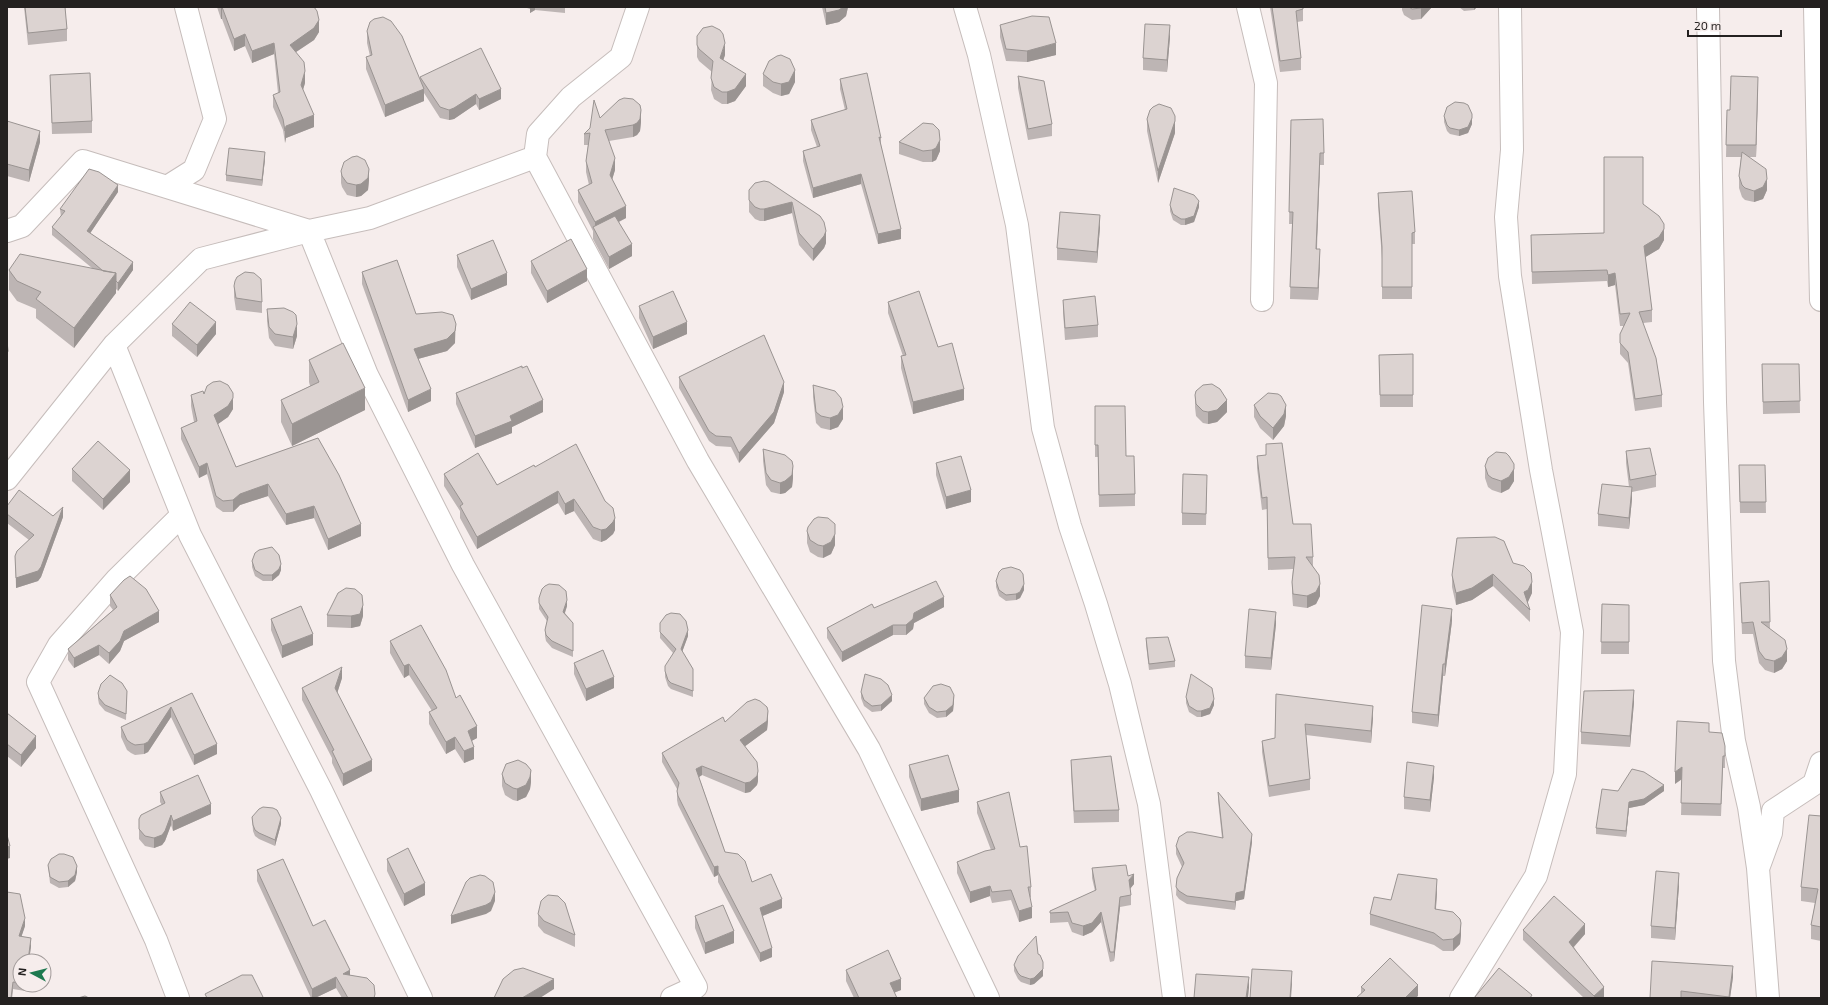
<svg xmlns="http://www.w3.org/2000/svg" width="1828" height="1005" font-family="'Exo 2',sans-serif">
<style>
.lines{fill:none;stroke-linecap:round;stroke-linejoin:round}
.minor-casing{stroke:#c6bdbb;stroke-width:24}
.minor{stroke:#fff;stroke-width:22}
.wall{fill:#bdb5b4}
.shaded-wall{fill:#9a9492}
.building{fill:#dcd3d1;stroke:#9a9492}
</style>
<rect width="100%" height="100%" fill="#f6edec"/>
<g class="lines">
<g class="minor-casing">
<path id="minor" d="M186,7L215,119L194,170L167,187L309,231L367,375L463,565L696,987L672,998
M965,7L979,55L1017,225L1043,428L1070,526L1096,604L1120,684L1149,804L1174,998
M1248,7L1266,83L1262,300
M1708,7L1715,402L1724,661L1734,741L1749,807L1758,868L1768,998
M1815,7L1821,300
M535,157L538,134L571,97L621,57L638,7
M7,231L22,226L83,161L167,187
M114,345L190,535L321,790L421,998
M7,479L114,345L201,259L309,231L370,218L535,157L698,461L869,749L988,998
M1759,866L1771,833L1773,811L1814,784L1821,763
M178,998L156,940L38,682L59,645L117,579L182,515
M1461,998L1536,876L1565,774L1572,632L1541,470L1510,276L1506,217L1512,150L1510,7"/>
</g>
<use href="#minor" class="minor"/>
</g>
<path class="wall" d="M24,7H65L67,29V41L28,45Z
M217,7H314L319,32L314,40L296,52L305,83L303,90L314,127L286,138L285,143L283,130L273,107V95L278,93L274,54L252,63L245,46L234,51L222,19H221Z
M524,7H565V13L535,10L530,13V9Z
M822,7H848L846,16L839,22L826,25Z
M1270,7H1303V21L1297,22L1301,58V70L1280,72Z
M1402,7H1432L1421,19L1412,20L1404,15L1402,10Z
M1459,7H1477L1474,10L1464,11Z
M1000,25L1056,55L1027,62L1006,61L1000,37Z
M367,31L420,81V77L501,99L479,110L476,104L454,119L449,120L440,118L424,93V101L385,117L366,69V57L370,56L367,43Z
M697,36L725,55L723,60L746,86L735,101L727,104H722L714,99L711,90L712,72L699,61L697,57Z
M1170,37L1167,72L1143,70V58Z
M763,74L795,82L789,94L781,96L773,93L763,86Z
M50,75L92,121V133L52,134Z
M1018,76L1052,124V136L1028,140L1018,88Z
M840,79L881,138V145L901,239L878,244L861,184L813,198L803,161V151L817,147L811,130V120L845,110L840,89Z
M1758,89L1756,157H1749L1767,190L1763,199L1754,202L1745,200L1742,197L1739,188V176L1741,157H1726L1727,110H1730Z
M1472,114V124L1468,133L1459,136L1450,134L1447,131L1444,122V116Z
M1175,116V133L1158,183L1147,131V119Z
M600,118L641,122L640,131L637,135L633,137L609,141L615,170L612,179L626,218L619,222L632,256L609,269L593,239V231L578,202V190L589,185L586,172V161L588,145H584V134Z
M1291,120L1324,153V165H1320L1317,249L1320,261L1318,300L1290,299L1292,224H1289Z
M7,121L40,142L29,182L7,176Z
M899,142L940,151L936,160L932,162H923L899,154Z
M265,159L262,186L226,181V175Z
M341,171L369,180L368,190L361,196L356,197L347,195L342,187L341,183Z
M755,183L820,216L826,243L824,248L813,261L799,245L792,213L764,221H760L755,219L749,212V190Z
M118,192L90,233L133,270L118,291L116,289V293L74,348L36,318V309L17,301L9,290V270L92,268L52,235V227L61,217L60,209Z
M1378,193L1415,232V244H1412V299H1382V259L1378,205Z
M1643,204L1664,224V240L1659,249L1645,257L1652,310V322L1643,323L1662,395V407L1635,411L1628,363L1620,354V334L1624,326H1620L1615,285L1608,287L1607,281L1532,284L1531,235L1604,233Z
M1170,205L1199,207L1194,222L1185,225H1181L1173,220L1170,211Z
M1100,227L1097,263L1057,260V248Z
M457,255L507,285L471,300L457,267Z
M531,261L587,281L547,303L531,273Z
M362,272L416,314L456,324L455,343L447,351L418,359L431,401L408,412L362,284Z
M234,286L262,302V313L236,310L234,297Z
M1063,300L1098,325V337L1065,340L1063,312Z
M888,302L938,347L964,400L913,414L901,368V356H903L888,313Z
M639,306L687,334L653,349L639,318Z
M267,309L297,336L293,349L275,346L269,338L267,321Z
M172,324L216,334L197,357L172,336Z
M1413,354V407H1380L1379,355Z
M309,360L365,410L292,446L281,422V400L310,386L309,382Z
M1762,364H1799L1800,413L1763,414Z
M679,377L784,392L774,423L739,463L731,447L716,446L709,441L679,388Z
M813,385L843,419L838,427L830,430L821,428L816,423L813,397Z
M233,393V409L228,417L217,424L236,467L318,438L361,536L328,550L314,518L286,525L268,496L240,505L233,512H223L216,507L207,474L199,478L181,439V428L194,422L191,406V395Z
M456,393L543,412L512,427V433L475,448L456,404Z
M1195,395L1227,412L1217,422L1208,424L1203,423L1196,416L1195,407Z
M1254,405L1286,416L1284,426L1273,440L1260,428L1254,417Z
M1095,406L1135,494V506L1099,507L1098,457H1095Z
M763,449L793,478L792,487L785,493L780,494L771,492L766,485L763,461Z
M1626,451L1656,475V487L1632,492V499L1629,529L1598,526V514L1629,487L1626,463Z
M1257,456L1293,524L1313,557V567L1320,596L1316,604L1307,608L1293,606L1292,594V582L1293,569L1268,570L1267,509L1262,510L1257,468Z
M936,463L971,502L946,509L936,475Z
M1514,464V481L1509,489L1501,493L1492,490L1488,487L1485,478V466Z
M1739,465H1765L1766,513H1740Z
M535,467L615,530L613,534L606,540L601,542L593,539L574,511L565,515L558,503L477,549L460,518V511L444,486V474L497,485Z
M72,469L130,482L103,510L72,481Z
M1207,487L1206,525H1182V513Z
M7,506L53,516L63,517L41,577L38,581L16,588L15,556L29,540L7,523Z
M807,531L835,545L831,554L823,558L818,557L810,552L807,543Z
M252,561L281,570L279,575L272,581H263L255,576L252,567Z
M1513,563L1532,593L1527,602L1530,610V622L1493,586L1472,600L1456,605L1452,587V575Z
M996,581L1024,590L1020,598L1016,600L1006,601L999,596L996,587Z
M1769,581L1770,629L1787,661L1782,669L1774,673L1765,670L1759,663L1753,634H1742L1740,583Z
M110,595L159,622L124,641L120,651L109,664L99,655L74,668L68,660V649L113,610L110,606Z
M539,598L567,606L565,613L573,623V657L552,648L546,641L545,636V630L547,621L539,609Z
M1602,604L1629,605V654H1601Z
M944,607L914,623L913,629L906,635H893L842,662L827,638V628L874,608Z
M327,615L363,616L360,626L351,628L327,627Z
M271,619L313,645L282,658L271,630Z
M1452,621L1445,676H1443L1438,727L1412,723V712Z
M660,623L688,636L682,652L693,669V697L671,689L668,686L665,677V671L673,653L660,638Z
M1276,624L1271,670L1245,668V656Z
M1146,638L1175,661V667L1149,670L1146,644Z
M390,641L456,698L477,738L471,741L474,759L464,763L455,749L446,754L429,724V712L432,711L409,675L404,678L390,653Z
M574,663L614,688L586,701L574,674Z
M342,678L337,693L372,771L343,786L332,763V758L302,700V688Z
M127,691L126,720L105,711L99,704L98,699V693Z
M861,692L892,701L881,711L872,712L864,706L861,698Z
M192,693L217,754L194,765L171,717L148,752L144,754L135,755L131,753L127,750L121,737V727Z
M1276,694L1373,717L1371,743L1306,735L1310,779V790L1269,797L1262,752V741L1275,738Z
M1186,697L1214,705L1210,714L1201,717H1197L1189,712L1186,703Z
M924,698L954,701L953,711L946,717L937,718L929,713L924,704Z
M1634,702L1630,747L1581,744V732Z
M7,713L36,748L21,767L7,756Z
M768,721L767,730L745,746L758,781L757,785L750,792L745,793L702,775L699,777L725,852L752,882L782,908L762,916L772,957L760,962L718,882V875L714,877L678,805L677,800V789L662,762V753L725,722Z
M1725,746V768H1723L1721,816L1681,815L1682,779L1675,784Z
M1071,760L1119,810V822L1074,823L1071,772Z
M909,765L959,802L921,811L909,777Z
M502,774L531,782L530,789L526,797L517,801L513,800L505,795L502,786Z
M1434,777L1430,812L1404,809V797Z
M1618,791H1664L1644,805L1629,808L1626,837L1596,834V828Z
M160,792L211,814L173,831L171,825L165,841L162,845L154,848L145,846L139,839V819L162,805L160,802Z
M1218,792L1252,842L1244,899L1236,901L1235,910L1187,904L1179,899L1176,895L1177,878L1182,867L1176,854V846L1222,838L1218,800Z
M977,802L1020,847L1031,887V897L1030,898L1032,918L1019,922L1011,900L992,903L990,896L970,903L957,873V862L991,850L977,813Z
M1821,816V941L1811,939V925L1815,903L1801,901V887Z
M252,817L281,824L275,846L259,839L255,836L253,831Z
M387,859L425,895L404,906L387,871Z
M48,865L77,872L75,881L68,887L59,888L50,883Z
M1092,868L1128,876L1134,884L1130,889L1131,895V905L1120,907L1114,961L1110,962L1101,922L1092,932L1083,936L1072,932L1068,922L1050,923V911L1095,891L1092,878Z
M257,870L313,926L350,975L375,998H342L336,988L315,998H311L257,881Z
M1679,885L1675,940L1651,938V926Z
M1437,891L1436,909L1461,935L1460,944L1453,951H1443L1434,945L1370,925V914L1391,900Z
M7,892L25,926L21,937L31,946L29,961H20V985H26L25,991L13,989L12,998H7Z
M538,914L575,935V947L544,933L538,926Z
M695,916L734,943L705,954L695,928Z
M1523,930L1585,934L1574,947L1604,997V998H1584L1523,940Z
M1038,954L1043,962V976L1034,984L1030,985L1021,982L1018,979L1014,971V965Z
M846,970L901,990L894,993L897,998H854L846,981Z
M1733,977L1730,998H1650Z
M1361,987L1418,996L1415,998H1356L1361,994Z"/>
<path class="shaded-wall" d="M222,7V19H221V8Z
M530,7H535V10L530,13Z
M843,7H848L846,16L839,22L826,25V13Z
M1422,7H1432L1421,19V8Z
M1474,7H1477L1474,10Z
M319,20V32L314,40L290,56V45Z
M1170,25V37L1167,72V60Z
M245,34V46L234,51V39Z
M274,43V54L252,63V51Z
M725,43V55L720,70V58Z
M1056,43V55L1027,62V51Z
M795,70V82L789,94L781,96V84Z
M305,71V83L301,96V85Z
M746,74V86L735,101L727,104V92Z
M1758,77V89L1756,157V145Z
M424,89V101L385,117V105Z
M501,89V99L479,110V99Z
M476,94V104L454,119L449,120V110Z
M641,110V122L640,131L637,135L633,137V125Z
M314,115V127L286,138L285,143V131L286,126Z
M1472,118V124L1468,133L1459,136V130Z
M1175,121V133L1158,183V171Z
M40,131V142L29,182V170Z
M940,140V151L936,160L932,162V150Z
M265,152V159L262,186V180Z
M1320,153V165L1316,261V249Z
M615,158V170L610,187V175Z
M369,169V180L368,190L361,196L356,197V185Z
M861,174V184L813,198V188Z
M1767,179V190L1763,199L1754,202V191Z
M118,185V192L87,238V231Z
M1199,201V207L1194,222L1185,225V219Z
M792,202V213L764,221V209Z
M626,206V218L596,233L595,230V222Z
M1100,215V227L1097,263V252Z
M901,229V239L878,244V234Z
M1664,229V240L1659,249L1644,258V246Z
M826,231V243L824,248L813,261V249Z
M632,244V256L609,269V257Z
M1320,249V261L1318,300V288Z
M133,262V270L118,291V283Z
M587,269V281L547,303V291Z
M116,273V293L74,348V328Z
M507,273V285L471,300V289Z
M1615,273V285L1608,287V275Z
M216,322V334L197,357V345Z
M687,322V334L653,349V337Z
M297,324V336L293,349V337Z
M455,331V343L447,351L414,360V349Z
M8,351V363L7,366V354Z
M784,382V392L774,423L739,463V453Z
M365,388V410L292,446V424Z
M431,389V401L408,412V400Z
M964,389V400L913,414V402Z
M233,398V409L228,417L214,427V415Z
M543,400V412L512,427V433L475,448V436L510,416Z
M1227,400V412L1217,422L1208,424V412Z
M1286,405V416L1284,426L1273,440V428Z
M843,407V419L838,427L830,430V418Z
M207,463V474L199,478V467Z
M793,466V478L792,487L785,493L780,494V483Z
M1514,469V481L1509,489L1501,493V481Z
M130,470V482L103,510V499Z
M268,484V496L240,505L233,512V500L240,494Z
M1632,487V499L1629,529V518Z
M971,490V502L946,509V497Z
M558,491V503L477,549V537Z
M574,499V511L565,515V504Z
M314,506V518L286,525V514Z
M63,507V517L41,577L38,581L16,588V578Z
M615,518V530L613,534L606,540L601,542V530Z
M361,524V536L328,550V539Z
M835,534V545L831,554L823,558V546Z
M281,564V570L279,575L272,581V575Z
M1493,574V586L1472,600L1456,605V593Z
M1532,582V593L1528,602L1524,604V592Z
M1024,584V590L1020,598L1016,600V594Z
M1320,584V596L1316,604L1307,608V596Z
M944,597V607L914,623L913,629L906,635V625L914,613Z
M567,600V606L563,618V612Z
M363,605V616L360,626L351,628V616Z
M1452,609V621L1445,676V664Z
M159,611V622L124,641L120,651L109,664V653L124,631Z
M1276,612V624L1271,670V658Z
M893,625V635L842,662V652Z
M688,630V636L681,655V649Z
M313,634V645L282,658V646Z
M99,645V655L74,668V658Z
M1787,649V661L1782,669L1774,673V661Z
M409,664V675L404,678V666Z
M1443,664V676L1438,727V715Z
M342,667V678L335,700V688Z
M614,677V688L586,701V689Z
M1634,690V702L1630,747V736Z
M892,695V701L881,711V705Z
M954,695V701L953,711L946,717V711Z
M1214,699V705L1210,714L1201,717V711Z
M1373,706V717L1371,743V731Z
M171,707V717L148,752L144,754V744Z
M768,711V721L767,730L740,750V740Z
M477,726V738L468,743V731Z
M36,736V748L21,767V755Z
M455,737V749L446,754V742Z
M217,744V754L194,765V755Z
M474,747V759L464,763V751Z
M372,760V771L343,786V774Z
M702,766V775L696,779V769Z
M1434,766V777L1430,812V800Z
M1682,767V779L1675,784V772Z
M531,770V782L530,789L526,797L517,801V789Z
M758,771V781L757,785L750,792L745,793V783Z
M1664,785V791L1644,805L1629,808L1626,837V831L1629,802Z
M959,790V802L921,811V799Z
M211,804V814L173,831V821Z
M171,815V825L165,841L162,845L154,848V838Z
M281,818V824L275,846V840Z
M1252,834V842L1244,899L1236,901L1235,910V902L1236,893Z
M10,846V858L7,859V847Z
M77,866V872L75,881L68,887V881Z
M718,866V875L714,877V867Z
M1679,873V885L1675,940V928Z
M1134,874V884L1129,890V880Z
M1437,879V891L1435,921V909Z
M425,883V895L404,906V894Z
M990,886V896L970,903V892Z
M495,892V901L491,911L486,914L451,924V916Z
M1120,897V907L1114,961V952Z
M782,899V908L760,917V908Z
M1032,907V918L1019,922V911Z
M1101,912V922L1092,932L1083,936V926Z
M25,918V926L19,944V936Z
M1461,923V935L1460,944L1453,951V939Z
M1585,924V934L1569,952V942Z
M734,931V943L705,954V943Z
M31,938V946L29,961H28Z
M772,948V957L760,962V953Z
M1733,966V977L1730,998H1729Z
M1043,969V976L1034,984L1030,985V979Z
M350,970V981L343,974Z
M1292,971V983L1291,998H1290Z
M336,977V988L315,998H312V989Z
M1249,977V988L1248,998H1246Z
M554,979V989L540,998H522Z
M901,979V990L890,994V983Z
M13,982L12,998H11Z
M1418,985V996L1415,998H1405Z
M1604,987V998H1594V996Z"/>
<path class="building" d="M25,7H65L67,29L28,33Z
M222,7H314L317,11L319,20L314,28L290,45L304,62L305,71L301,85L314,115L286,126L285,131L283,119L273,95L280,92L274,43L252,51L245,34L234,39Z
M825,7H843L839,10L826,13Z
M1272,7H1303V9L1296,11L1301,58L1280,61Z
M1409,7H1422L1421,8L1412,9Z
M1032,16L1049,17L1056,43L1027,51L1006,49L1000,25Z
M383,17L391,21L402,36L424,89L385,105L366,57L372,55L367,31L370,22L374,19Z
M1145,24L1170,25L1167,60L1143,58Z
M712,26L720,30L723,34L725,43L720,58L746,74L735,89L727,92H722L714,87L711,78L713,61L699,49L697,45V36L703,28Z
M481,48L501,89L479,99L476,94L454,108L449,110L440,107L420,77Z
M781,55L790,59L795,70L789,82L781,84L773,82L763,74L769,61L777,56Z
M90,73L92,121L52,123L50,75Z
M867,73L881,138L879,137L901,229L878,234L861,174L813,188L803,151L820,146L811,120L847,109L840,79Z
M1018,76L1044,81L1052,124L1028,129Z
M1731,76L1758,77L1756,145H1726L1727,110H1730Z
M624,98L633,99L640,105L641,110L640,119L637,123L633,125L605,130L615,158L610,175L626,206L595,222L578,190L592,183L586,161L590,133L584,134L590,128L594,100L600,118L619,100Z
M1455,102L1464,103L1468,105L1472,114V118L1468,127L1459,130L1450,128L1447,125L1444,116L1447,107Z
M1159,104L1171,108L1175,116V121L1158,171L1147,119L1150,110L1153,107Z
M1323,119L1324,153H1320L1316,249H1320L1318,288L1290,287L1293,212H1289L1291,120Z
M7,121L40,131L29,170L7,164Z
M923,123L933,124L939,130L940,140L936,148L932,150L923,151L899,142Z
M229,148L265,152L262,180L226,175Z
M1742,152L1766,169L1767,179L1763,187L1754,191L1745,188L1742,185L1739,176Z
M357,156L365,160L369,169L368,178L361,184L356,185L347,183L342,176L341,171L344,162L352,157Z
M1604,157H1643V204L1659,216L1664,224V229L1659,237L1644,246L1652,310L1639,312L1656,358L1662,395L1635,399L1628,352L1620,343V334L1630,313L1620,314L1615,273L1608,275L1607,270L1532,272L1531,235L1604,233Z
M89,169L99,172L118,185L87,231L133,262L118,283L116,281V273L103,271L52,227L65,211L60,209Z
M764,181L769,182L820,216L824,222L826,231L824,236L813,249L799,233L792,202L764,209H760L755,207L749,200V190L755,183Z
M1174,188L1194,195L1199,201L1194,216L1185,219H1181L1173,214L1170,205Z
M1412,191L1415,232L1412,233V287H1382V247L1378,193Z
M1060,212L1100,215L1097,252L1057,248Z
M615,216L632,244L609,257L593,227Z
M571,239L587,269L547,291L531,261Z
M493,240L507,273L471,289L457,255Z
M20,254L116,273L74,328L36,299L41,292L17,281L9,270Z
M397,260L416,314L442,312L453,315L456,324L455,331L447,339L414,349L431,389L408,400L362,272Z
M245,272L254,273L261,279L262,302L236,298L234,286L235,281L237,277Z
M673,291L687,322L653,337L639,306Z
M919,291L938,347L952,343L964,389L913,402L901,356L906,355L888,302Z
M1095,296L1098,325L1065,328L1063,300Z
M190,302L216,322L197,345L172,324Z
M284,308L293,312L296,315L297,324L293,337L275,334L269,327L267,309Z
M764,335L784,382L774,412L739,453L731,437L716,436L709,431L679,377Z
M7,341L8,351L7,354Z
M343,343L365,388L292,424L281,400L319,382L309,360Z
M1413,354V395H1380L1379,355Z
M1762,364H1799L1800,401L1763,402Z
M522,366V368L527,366L543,400L510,416L512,421L475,436L456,393Z
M220,381L228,385L233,393V398L228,406L214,415L236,467L318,438L339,475L361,524L328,539L314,506L286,514L268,484L240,494L233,500L223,501L216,496L207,463L199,467L181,428L197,421L191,395L203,391L204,394L207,386L213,382Z
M1212,384L1220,389L1227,400L1217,410L1208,412L1203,411L1196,404L1195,395L1196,391L1203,385Z
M813,385L835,391L841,398L843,407L838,415L830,418L821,416L816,412Z
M1268,393L1278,394L1281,396L1286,405L1284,414L1273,428L1260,416L1254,405Z
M1095,406H1125L1126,456H1134L1135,494L1099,495L1098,445H1095Z
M98,441L130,470L103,499L72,469Z
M1282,443L1293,524H1311L1313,557H1306L1319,575L1320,584L1316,592L1307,596L1293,594L1292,582L1295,557L1268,558L1267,497L1262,498L1257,456L1266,455V444Z
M576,444L605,501L613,508L615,518L613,522L606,529L601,530L593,527L574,499L565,504L558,491L477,537L460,506L463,504L444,474L478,453L497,485L534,465L535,467Z
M1650,448L1656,475L1630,480L1626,451Z
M763,449L785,455L792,461L793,466L792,475L785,481L780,483L771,480L766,473Z
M1496,452L1506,453L1509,456L1514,464V469L1509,477L1501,481L1492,478L1488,475L1485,466L1488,458Z
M961,456L971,490L946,497L936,463Z
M1739,465H1765L1766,502H1740Z
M1183,474L1207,475L1206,514L1182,513Z
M1602,484L1632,487L1629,518L1598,514Z
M19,490L53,516L63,507L41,567L38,571L16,578L15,556L17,551L34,535L7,514V506Z
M818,517L828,518L835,524V534L831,542L823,546L818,545L810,540L807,531L808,527L814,519Z
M1495,537L1504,541L1513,563L1524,566L1531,573L1532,582L1528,590L1524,592L1530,610L1493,574L1472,588L1456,593L1452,575L1457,538Z
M272,547L279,555L281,564L279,569L272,575H263L255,570L252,561L255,553L259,550Z
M1011,567L1020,570L1023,574L1024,584L1020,592L1016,594L1006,595L999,590L996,581L999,572L1002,569Z
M130,576L146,589L159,611L124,631L120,641L109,653L99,645L74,658L68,649L117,607L110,595L124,580Z
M936,581L944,597L914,613L913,619L906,625H893L842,652L827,628L872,604L874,608Z
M1769,581L1770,622H1761L1785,640L1787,649L1782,657L1774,661L1765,659L1759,651L1753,622L1742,623L1740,583Z
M549,584L559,585L566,591L567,600L563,612L573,623V651L552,641L546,635L545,630L548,617L539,603V598L542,589L545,586Z
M346,588L355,589L362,595L363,605L360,614L351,616L327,615L338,593Z
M1602,604L1629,605V642H1601Z
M1422,605L1452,609L1445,664H1443L1438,715L1412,712Z
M301,606L313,634L282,646L271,619Z
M1249,609L1276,612L1271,658L1245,656Z
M671,613L680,614L686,621L688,630L681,649L693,669V691L671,683L668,680L665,671V666L676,649L660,632V623L666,615Z
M421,625L446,670L456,698L460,695L477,726L468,731L474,747L464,751L455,737L446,742L429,712L437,708L409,664L404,666L390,641Z
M1168,637L1175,661L1149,664L1146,638Z
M603,650L614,677L586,689L574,663Z
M342,667L335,688L372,760L343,774L332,751L334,750L302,688Z
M865,674L881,679L888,685L892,695L881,705L872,706L864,700L861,692Z
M1191,674L1212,688L1214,699L1210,708L1201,711H1197L1189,706L1186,697Z
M110,675L122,683L127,691L126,714L105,705L99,698L98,693L101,684Z
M941,684L950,687L954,695L953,705L946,711L937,712L929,707L924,698L933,686Z
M1634,690L1630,736L1581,732L1584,691Z
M192,693L217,744L194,755L171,707L148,742L144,744L135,745L131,743L127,740L121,727Z
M1276,694L1373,706L1371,731L1305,724L1310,779L1269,786L1262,741L1275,738Z
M755,699L760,701L767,707L768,711L767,721L740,740L757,762L758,771L757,776L750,782L745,783L702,766L696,769L725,852L738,854L745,861L752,882L771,874L782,899L760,908L772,948L760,953L718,872V866L714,867L678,796L677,791L679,783L662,753L723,717L725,722L747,702Z
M7,713L36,736L21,755L7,744Z
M1677,721L1709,723V732L1722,733L1725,746V756H1723L1721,804L1681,803L1682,767L1675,772Z
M948,755L959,790L921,799L909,765Z
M1111,756L1119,810L1074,811L1071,760Z
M518,760L526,764L531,770L530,777L526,785L517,789L513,788L505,783L502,774L506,764Z
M1407,762L1434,766L1430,800L1404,797Z
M1632,769L1644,772L1664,785L1644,799L1629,802L1626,831L1596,828L1602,789L1618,791Z
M198,775L211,804L173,821L171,815L165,831L162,835L154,838L145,836L139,829V819L141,815L165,803L160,792Z
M1009,792L1020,847L1027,846L1031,887H1028L1032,907L1019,911L1011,890L992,892L990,886L970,892L957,862L985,851L995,849L977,802Z
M1218,792L1252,834L1244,891L1236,893L1235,902L1187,896L1179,891L1176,887L1177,878L1184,863L1176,846L1179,837L1187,832H1192L1223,838Z
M263,807L273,808L277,810L281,818L275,840L259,833L255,830L253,825L252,817L259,809Z
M1809,815L1821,816V927L1811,925L1818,889L1801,887Z
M7,835L10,846L7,847Z
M408,848L425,883L404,894L387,859Z
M59,854H64L73,857L77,866L75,875L68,881L59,882L50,877L48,865L51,859Z
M283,859L313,926L325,920L350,970L343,974L367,978L374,985L375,994L374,998H348L336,977L312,989L257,870Z
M1126,865L1128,876L1134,874L1129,880L1131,895L1120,897L1114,952H1110L1101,912L1092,923L1083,926L1072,923L1068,912L1050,913V911L1096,890L1092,868Z
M1656,871L1679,873L1675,928L1651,926Z
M1398,874L1437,879L1435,909L1453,912L1460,919L1461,923L1460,933L1453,939L1443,940L1434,933L1370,914L1374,897L1391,900Z
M480,875L485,876L493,882L495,892L491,902L486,905L451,916L466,882L470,878Z
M7,892L20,894L25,918L19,936L31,938L28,961H20V983L13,982L11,998H7Z
M548,895L558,896L565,903L575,935L544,921L538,914L541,901L544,898Z
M1554,896L1585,924L1569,942L1604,987L1594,996L1523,930Z
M723,905L734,931L705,943L695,916Z
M1036,936L1038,954L1040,955L1043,962V969L1034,978L1030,979L1021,976L1018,973L1014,965L1018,956Z
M888,950L901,979L890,983L897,998H859L846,970Z
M1390,958L1418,985L1405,998H1356L1365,990L1361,987Z
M1652,961L1733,966L1729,997L1681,991V998H1650Z
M523,968L554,979L522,998H494L503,979L514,970Z
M1499,968L1532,995L1530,998H1474Z
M1252,969L1292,971L1290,998H1250Z
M1196,974L1249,977L1246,998H1194Z
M242,975H252L263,997L260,998H207L205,994Z
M85,996L89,998H78Z"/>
<rect width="1828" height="1005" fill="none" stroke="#242120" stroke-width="16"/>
<g transform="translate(32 973) rotate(277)"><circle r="19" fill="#f6edec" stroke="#a29b9a"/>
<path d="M0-3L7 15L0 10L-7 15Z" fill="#1d794f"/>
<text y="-6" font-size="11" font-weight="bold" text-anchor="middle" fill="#242120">N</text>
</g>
<path d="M1688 30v6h93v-6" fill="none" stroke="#242120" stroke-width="2"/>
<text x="1694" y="30" font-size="12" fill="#242120" stroke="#f6edec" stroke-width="3" paint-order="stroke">20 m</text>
</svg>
